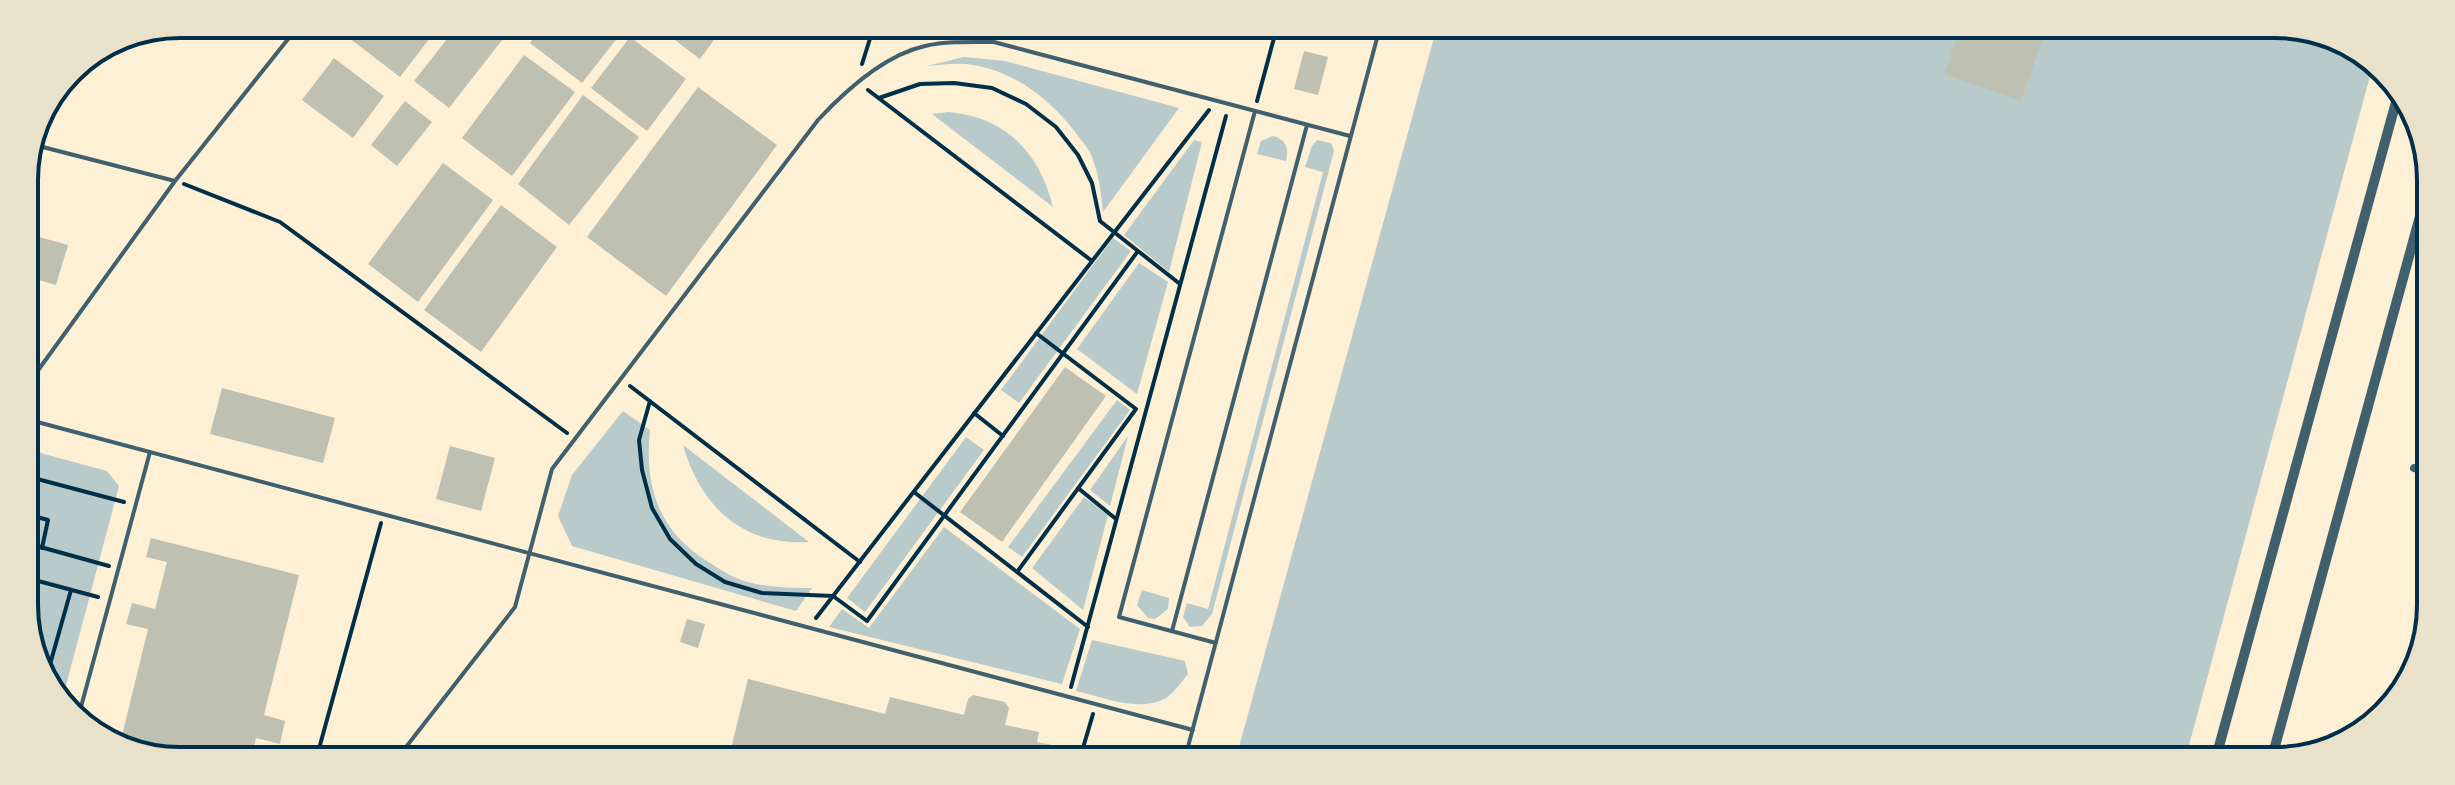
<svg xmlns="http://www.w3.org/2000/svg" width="2455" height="785" font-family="'Varela Round',sans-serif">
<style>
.green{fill:#b9caca}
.building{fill:#bec0b2}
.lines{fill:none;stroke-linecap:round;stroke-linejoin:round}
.path{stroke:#003049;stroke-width:4}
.service{stroke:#3f606c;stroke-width:4}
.minor{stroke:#3f606c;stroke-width:8}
.tertiary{stroke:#3f606c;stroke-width:10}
.rim{fill:none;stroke:#003049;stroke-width:4}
</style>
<rect width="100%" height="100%" fill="#fdf0d5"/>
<path class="green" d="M1437,27L2316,29L2373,65L2185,760L1236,758Z
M964,57L1005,61L1179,108L1103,212C1101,193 1099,175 1092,157C1089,149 1083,143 1078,136C1052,100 1012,68 965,64C953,63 940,65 927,66Z
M949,112C1007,118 1039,152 1053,207L932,114Z
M1273,136C1286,139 1289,148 1286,161L1257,154L1261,141Z
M1194,140L1202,142L1169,272L1124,235Z
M1317,140L1331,143L1334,151L1212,614L1202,626L1190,627L1183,617L1187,603L1208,609L1323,172L1305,167L1312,146Z
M1113,238L1131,251L1019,403L1001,390Z
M1139,263L1168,282L1137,394L1077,349Z
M1117,400L1130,410L1022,557L1008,547Z
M623,411L650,430C644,488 659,532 710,563C721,570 732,577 744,581C765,587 789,588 812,588L796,611L572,546L558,516L572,475Z
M1128,436L1110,506L1090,490Z
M966,437L984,450L865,612L847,598Z
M683,445L809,542C742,546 701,507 683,445Z
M26,449L107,471L119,486L61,704L27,635Z
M1084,497L1108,515L1083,610L1032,568Z
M944,527L1080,629L1062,684L829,627L842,609L869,628Z
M1142,590L1169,598L1168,609L1155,619L1148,618L1137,605Z
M1092,640L1185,661L1188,674C1181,682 1174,693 1166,698C1139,713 1103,697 1076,691Z"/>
<path class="building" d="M360,24L440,25L400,77L349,38Z
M458,25H514L449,108L414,81Z
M544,25H613L622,32L582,83L530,43Z
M655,25H725L700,59Z
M1960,29H2046L2021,101L1944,74Z
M630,37L686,79L647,131L591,88Z
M1304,51L1328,57L1318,95L1294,89Z
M524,55L575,92L512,176L462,138Z
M334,58L384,96L353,138L302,100Z
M698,87L777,145L666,296L587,237Z
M583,95L639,137L569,225L518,184Z
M405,101L432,122L397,166L371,145Z
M443,163L493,200L418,302L368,264Z
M501,205L557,247L481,352L424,310Z
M32,235L68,245L56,285L25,276V237L31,239Z
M1065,367L1106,396L1002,542L960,512Z
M222,388L335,418L323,463L210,434Z
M450,446L495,458L481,511L436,499Z
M151,538L299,575L264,715L285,721L280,744L256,738L252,756H160L120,744L148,629L126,624L132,603L155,609L167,562L146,557Z
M687,619L705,624L698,648L680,642Z
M748,679L885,714L890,697L964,715L968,699L973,695L1005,702L1009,708L1005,725L1039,732L1037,742L1057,746L1060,758L729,757Z"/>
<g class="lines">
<path class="path" d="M862,64L874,26
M868,90L1092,261
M1257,101L1277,27
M184,184L280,222L567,433
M1138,251L1180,284
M630,386L860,562
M650,401L639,440L642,470L652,508L670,539L696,564L725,582L762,593L833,596L867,621L1138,251L1100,221L1092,183L1078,155L1056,127L1026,104L992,88L954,83L920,84L879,98
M974,413L1003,436
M26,476L124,502
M1078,488L1116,519
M914,492L1088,627
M26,514L48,520L42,548
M26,543L109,566
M1017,572L1136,409L1036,333
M27,578L98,597
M816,618L1209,110
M47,675L71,590
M1071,687L1226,116
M317,756L381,523
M1080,758L1093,714"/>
<path class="service" d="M1336,27L1377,38
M31,144L175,181
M26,387L175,181L300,24
M26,419L1193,730
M1172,631L1307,125
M1216,643L1119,617L1255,111
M78,718L150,452
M399,756L515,607L552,469L818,120C845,91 885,55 925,46C947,41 971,42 994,42L1350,136
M1185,758L1380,27"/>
<path class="minor" d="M2414,468L2426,472"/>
<path class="tertiary" d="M2215,761L2399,91
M2271,761L2428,187"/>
</g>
<path d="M0 0H2455V785H0ZM180 38H2275A142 142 0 0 1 2417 180V605A142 142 0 0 1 2275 747H180A142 142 0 0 1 38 605V180A142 142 0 0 1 180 38Z" fill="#e9e1ca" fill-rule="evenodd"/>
<path class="rim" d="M180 38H2275A142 142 0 0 1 2417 180V605A142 142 0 0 1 2275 747H180A142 142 0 0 1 38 605V180A142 142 0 0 1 180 38Z"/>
</svg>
